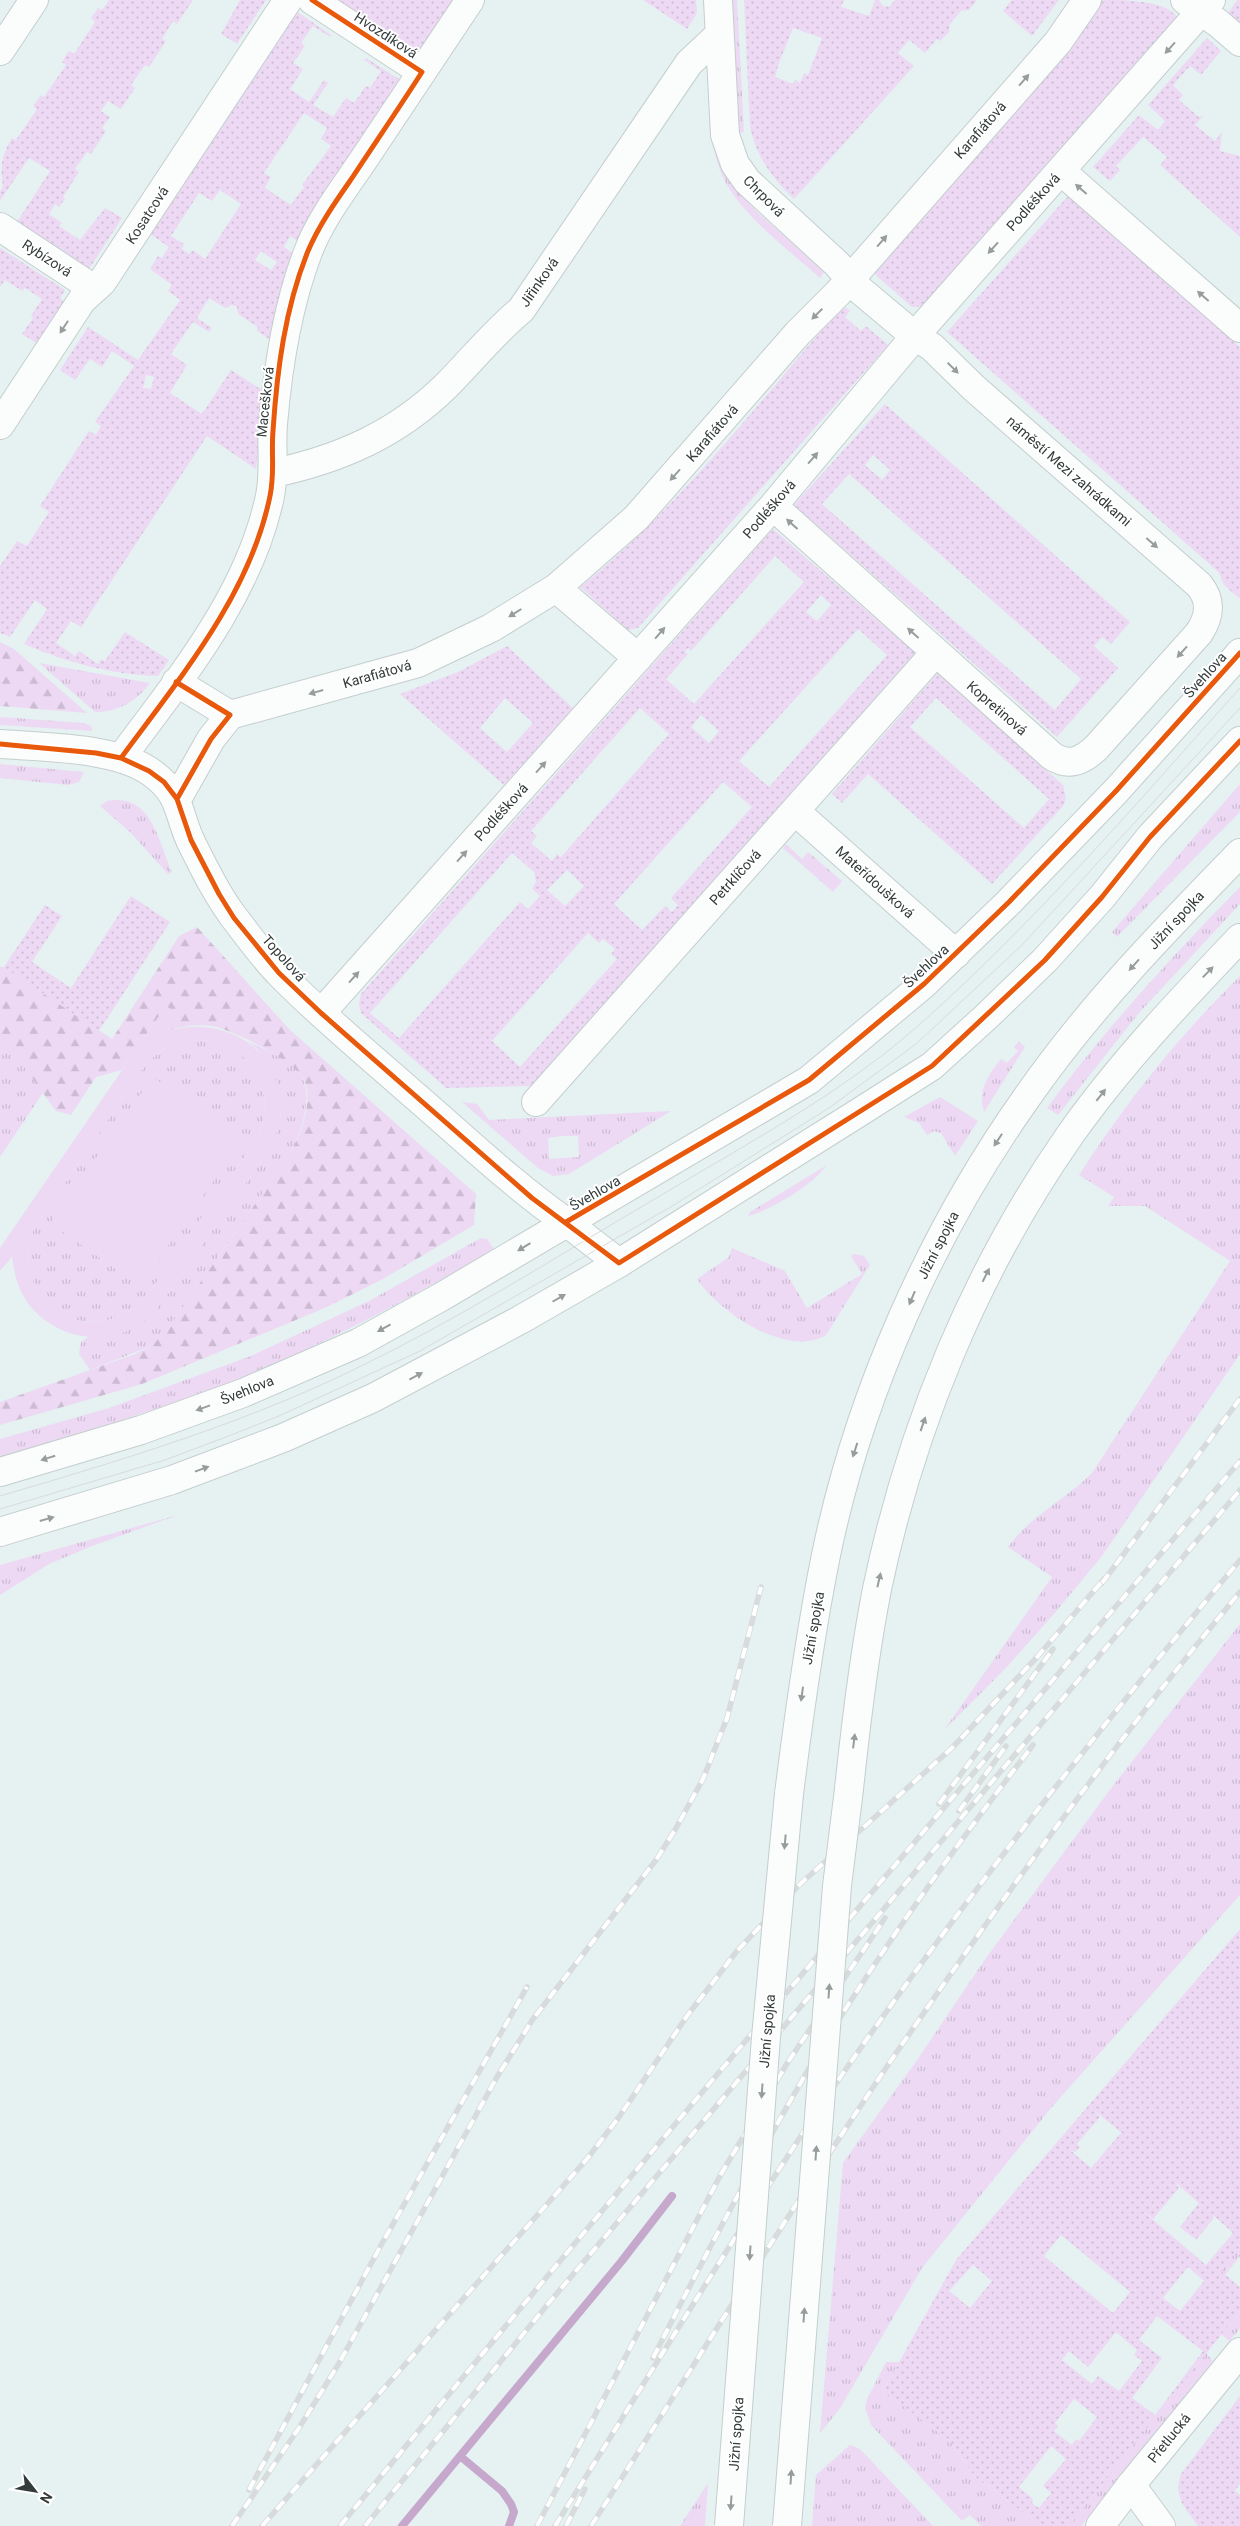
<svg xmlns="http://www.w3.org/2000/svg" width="1240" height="2526" font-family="Roboto,sans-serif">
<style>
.grass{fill:url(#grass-tufts);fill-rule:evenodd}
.forest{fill:url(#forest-firs)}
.park{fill:url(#park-dots);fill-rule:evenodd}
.pitch{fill:#edd9f4;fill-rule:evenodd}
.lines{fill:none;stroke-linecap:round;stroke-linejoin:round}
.stream{stroke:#c7a8cd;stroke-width:8}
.minor-casing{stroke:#c4cecd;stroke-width:30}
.tertiary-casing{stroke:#c4cecd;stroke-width:30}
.secondary-casing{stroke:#c4cecd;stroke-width:30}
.trunk-casing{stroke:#c4cecd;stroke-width:30}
.minor{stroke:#fbfdfd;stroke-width:28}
.tertiary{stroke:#fbfdfd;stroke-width:28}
.secondary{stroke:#fbfdfd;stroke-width:28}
.trunk{stroke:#fbfdfd;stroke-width:28}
.tram{stroke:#d7dbdb;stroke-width:1}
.rail-casing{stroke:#d7dbdb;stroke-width:5.5}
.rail{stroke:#fff;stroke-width:4;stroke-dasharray:11;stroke-linecap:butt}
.trunk-bridge-casing{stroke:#c4cecd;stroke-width:30;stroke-linecap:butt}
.trunk-bridge{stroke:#fbfdfd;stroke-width:28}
.cycleway-casing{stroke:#fff;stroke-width:8}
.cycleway{stroke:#e8590c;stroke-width:5}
.oneway{fill:#979c9c}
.labels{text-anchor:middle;stroke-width:4;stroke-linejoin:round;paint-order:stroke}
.street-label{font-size:14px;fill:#333c3b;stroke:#fff}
</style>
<defs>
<pattern id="grass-tufts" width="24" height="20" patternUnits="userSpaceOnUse" patternTransform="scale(1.25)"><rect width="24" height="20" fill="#edd9f4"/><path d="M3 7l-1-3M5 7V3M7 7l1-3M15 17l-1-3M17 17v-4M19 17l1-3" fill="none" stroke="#ccbbd2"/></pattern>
<pattern id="forest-firs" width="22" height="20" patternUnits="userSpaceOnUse" patternTransform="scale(1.25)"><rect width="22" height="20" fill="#edd9f4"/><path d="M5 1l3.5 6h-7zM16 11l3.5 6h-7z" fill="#ccbbd2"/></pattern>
<pattern id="park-dots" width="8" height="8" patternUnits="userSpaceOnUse" patternTransform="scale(1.25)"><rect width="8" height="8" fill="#edd9f4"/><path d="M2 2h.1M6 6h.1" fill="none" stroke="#ccbbd2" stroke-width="1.8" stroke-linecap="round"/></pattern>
</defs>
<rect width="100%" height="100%" fill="#e5f2f1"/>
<path class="grass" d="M731,0H737L744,132L738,133Z
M709,77L739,192L753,208L824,272L820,278C788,249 739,214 722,175C709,144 710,110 709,77Z
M39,663L150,683C136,702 118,712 95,712Z
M0,717L84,723L91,726L92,731L0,725Z
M0,764L84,772L79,782L68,785L0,778Z
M1240,784V812L1117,937L1112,932Z
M107,801C152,792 159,843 172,872L168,874L130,832L100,806Z
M786,844L802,859L808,852L842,881L833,892L783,848Z
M1240,887V904L1139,1013L1058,1115L1047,1108C1106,1028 1171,957 1240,887Z
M0,967H4L89,1024L0,1157Z
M1240,976V1354L1102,1556L1053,1615L1005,1669L944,1730L1052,1577L1008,1547C1030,1516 1065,1500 1092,1473L1230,1261L1145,1206H1108L1114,1197L1079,1175C1127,1101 1177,1038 1240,976Z
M196,1040C249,1040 278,1088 259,1136L142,1303C83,1350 10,1302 33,1230L147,1062L165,1048Z
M247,1041C261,1048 277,1054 289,1062C320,1084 303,1127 290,1154L167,1330L151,1346L90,1370L79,1354L81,1342L88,1337H103L128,1330L158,1307L269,1150L281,1115L279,1090L271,1069L257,1049Z
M1019,1041L1025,1047L984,1112C977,1091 988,1075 1001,1059L1007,1063L1018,1051L1014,1047Z
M940,1097L978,1121L955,1156L941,1133L934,1131L927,1135L919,1123L904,1117Z
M462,1102L477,1104L489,1120L671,1111L569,1174L553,1176L538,1168ZM561,1136H578L579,1157L549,1159L548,1138Z
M827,1165C813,1185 771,1210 748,1216L750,1212Z
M481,1238L487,1239L494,1249C409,1299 322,1346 231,1382C155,1411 78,1434 0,1456V1439L109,1408L251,1356L369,1301Z
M732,1248L785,1271L807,1308L862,1274L851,1256L854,1254L864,1256L870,1265L826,1335C787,1359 718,1311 697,1279L729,1257Z
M178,1515L92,1546L49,1564L0,1595V1565Z
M1240,1624V1895L1051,2108L922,2268L839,2410L820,2433L843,2163L917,2060L986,1958L1112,1787Z
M1240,2246V2256L1225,2275L1220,2271Z
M1240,2311V2329L1229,2341L1221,2334Z
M1206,2353L1213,2361L1081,2526H1069Z
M886,2362H899L883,2391L950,2441L974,2476L1042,2526H981L970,2515L962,2521L871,2425L865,2408L867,2399Z
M850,2445L860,2449L933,2526H812L816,2475Z
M708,2483L705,2526H680Z"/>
<path class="forest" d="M1240,550V597L1239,598L1224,585L1219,573Z
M0,642L14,649L87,713L0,706Z
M197,927L290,1030L476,1194L474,1225L383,1279L327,1307L142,1384L0,1425V1402L135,1354L151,1346L167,1330L290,1154C300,1135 314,1102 304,1080C295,1061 233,1030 212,1026C197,1024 184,1026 170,1030L166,1006L122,1070L96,1077L71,1115L56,1111L0,1034L5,1014L0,1003V981L4,967L112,1039L179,936Z"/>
<path class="park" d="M109,0H193L177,24L173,21L162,39L166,41L149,67L145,65L131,85L135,88L121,109L108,101L101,111L110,117L102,128L106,131L91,154L87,152L75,169L79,172L63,197L65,199L59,207L55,204L49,214L62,223L59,226L80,240L105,208L122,218L89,269L17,222L50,171L29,158L0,201V192L3,186C0,167 1,156 12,138L16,140L37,109L33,106L41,95L44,97L66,65L62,62L69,51L74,54L95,22L91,18L98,8L102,10Z
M240,0H266L237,44L221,34Z
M325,0H460L419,61Z
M643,0H696L697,13L687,29Z
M744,0H844L841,7L869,16L875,0H879L883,6L889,7L895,0H977L969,10L961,11L950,24L949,32L940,41L937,39L925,53L909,40L898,53L914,66L794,199C772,178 757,158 750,127ZM793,28L822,38L808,75L804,73L800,83L795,79L793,84L775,77L779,63Z
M1012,0H1059L1032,36L1003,11Z
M1103,0C1126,0 1165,0 1177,17L922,307H912L877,276L875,273L876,266L1078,38Z
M1237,0H1240V26L1227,15Z
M296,11L331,35L330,37L313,26L301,43L305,46L293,63L303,69L290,89L309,102L324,80L328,83L313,105L333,117L346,98L354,103L366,86L370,88L381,71L364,60L366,58L402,81L299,242L290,236L284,247L294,254L272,341L257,331L258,327L238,314L237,307L232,305L225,308L209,298L197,318L212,328L209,332L193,322L171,354L187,365L170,393L202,414L231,370L265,392L256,469L207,436L81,627L71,621L56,643L75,656L79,651L98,664L101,659L105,661L125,632L169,660L158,676C113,675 66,662 24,644L47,609L35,600L10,637L0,633V566L17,541L27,546L49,512L40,506L89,431L96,435L101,426L95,422L134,366L112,351L102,367L90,359L75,380L60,370L88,327L138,360L180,300L168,291L172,285L150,269L158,256L162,258L169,247L150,234ZM304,113L327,128L321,139L331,146L302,185L304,187L291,205L265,188L271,177L264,173ZM220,190L241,204L205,259L193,250L189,254L182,249L184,244L171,236L199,193L212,201ZM261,251L277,262L271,270L255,260ZM146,375L154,377L151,389L143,388Z
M1207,38L1221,51L1201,75L1190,66L1173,85L1183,95L1179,100L1199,117L1203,116L1195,125L1215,141L1222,132L1220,151L1240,156V237L1160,165L1167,157L1143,137L1116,166L1120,170L1110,181L1093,167L1139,115L1158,130L1165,121L1148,105Z
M1067,197L1073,199L1240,347V591L947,332Z
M0,248L65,290L60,298L66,303L38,344L22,334L33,318L31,316L42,299L25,288L22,291L5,280L0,287Z
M846,308L850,311L845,317L861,331L866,326L888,345L638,628L628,630L580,587C677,510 758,403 840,309Z
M885,404L1130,622L1111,644L1102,637L1094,646L1118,668L1057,737L794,505ZM873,455L890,470L882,480L865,465ZM849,474L1081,679L1055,710L822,504Z
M773,529L915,653L531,1086L446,1088L361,1013L359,1004L361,994ZM775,556L804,582L694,704L666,679L688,654L685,652L688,648L691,651ZM821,595L831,605L817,621L806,612ZM858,629L887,655L769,787L739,761ZM640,708L669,734L561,857L557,854L552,861L531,843L537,836L531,831ZM701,715L719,731L709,743L691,727ZM723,782L752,807L671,898L678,905L672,912L665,906L642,930L614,904ZM512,853L534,872L536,882L532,889L540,896L528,909L520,902L399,1038L370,1013ZM567,870L584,886L565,906L547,890ZM588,933L599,943L603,939L615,949L611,954L617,959L520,1067L492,1041Z
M507,646L573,708L504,785L400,694L458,672ZM505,698L533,723L507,752L480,728Z
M938,673L1063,785L1066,798L1063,806L992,884L868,774L842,803L832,794ZM936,698L1049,799L1024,828L910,727Z
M131,896L170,922L99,1031L4,967L45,905L62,916L32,962L71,988Z
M1240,1929V2246L1221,2271L1240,2287V2311L1069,2526H1042L974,2476L950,2441L883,2391L956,2260ZM1095,2111L1123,2134H1120L1091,2168L1070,2150L1075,2152L1080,2147L1077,2144L1100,2117ZM1175,2182L1201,2205L1198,2204L1180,2227L1196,2240L1214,2218L1213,2215L1233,2233L1206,2265L1138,2207L1153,2219L1179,2188ZM1061,2235L1130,2292L1113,2313L1044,2256ZM973,2265L992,2281L970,2308L949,2291ZM1188,2267L1204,2281L1180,2311L1163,2298ZM1157,2316L1203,2351L1155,2415L1132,2398L1162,2358L1139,2340ZM1116,2332L1137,2350L1134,2355L1142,2361L1119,2391L1098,2376L1092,2384L1062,2360L1069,2351L1088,2367ZM1074,2399L1097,2417L1079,2441L1076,2439L1072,2445L1054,2431L1058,2426L1055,2423ZM1051,2446L1066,2459L1043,2486L1051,2493L1039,2508L1032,2503L1033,2499L1019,2487Z
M1240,2396V2484L1235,2491L1240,2495V2526H1198C1185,2507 1173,2498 1181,2474Z"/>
<path class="pitch" d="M166,1006L180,1015L171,1030C246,1011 308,1079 269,1150L158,1307C152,1313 146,1321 138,1325C101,1350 46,1335 24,1297C17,1285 14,1272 12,1257L0,1271V1248ZM196,1040C249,1040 278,1088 259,1136L142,1303C83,1350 10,1302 33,1230L147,1062L165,1048Z
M153,1077L242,1140L140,1286L50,1223Z"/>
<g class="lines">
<path class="stream" d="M460,2456L502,2491L511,2504L514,2512L509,2526
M402,2526L621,2262L672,2196"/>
<g class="minor-casing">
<path id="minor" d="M312,0L422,72
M718,0L725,135L735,164L747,181L837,264L860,290L916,337L932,347L974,388L1199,585C1212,601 1210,616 1199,633L1096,748C1082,761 1069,767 1052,756L773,506
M1185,0L1218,23L1240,42
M0,51L34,0
M1061,171L1240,328
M0,227L94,289
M0,425L82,300L102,282L288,0
M274,473C340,459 397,434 446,386C471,361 493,333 521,310L689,63L719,35
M556,588L638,658
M176,682L230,715
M121,758C180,678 249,596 270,496C275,472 271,448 273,424C278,365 287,307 308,252C321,217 347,185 368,153C402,102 436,51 470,0
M177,799L211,739L230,715L418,663L491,628L556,588L636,518L798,333L838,293L1058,42L1087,0
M795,811L956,954
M321,1013L773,506L926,323L1211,0
M536,1102L935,653
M566,1222L619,1263
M1131,2485L1161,2526"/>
</g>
<g class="tertiary-casing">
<path id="tertiary" d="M0,744C43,747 117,747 152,773C182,795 177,812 191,842C204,868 218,897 236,920C250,938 264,958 280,974C322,1017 369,1055 414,1095C464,1138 512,1184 566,1222
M1100,2526L1131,2485L1240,2352"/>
</g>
<g class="secondary-casing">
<path id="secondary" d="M0,1472L141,1430L243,1393L358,1343L441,1297L809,1080L924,984L1009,902L1116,791L1240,653
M0,1532L172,1480L283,1438L373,1398L520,1320L619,1263L855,1115L932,1066L986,1017L1045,960L1102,897L1150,837L1240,741"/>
</g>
<g class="trunk-casing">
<path id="trunk" d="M1239,654L1240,653
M849,1789C856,1722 864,1655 877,1589C911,1427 975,1271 1070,1135C1120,1064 1180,1001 1240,938
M789,1794C799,1714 810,1634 826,1555C859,1395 931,1233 1025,1100C1087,1010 1164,931 1240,853"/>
</g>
<use href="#minor" class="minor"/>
<use href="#tertiary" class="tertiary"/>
<use href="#secondary" class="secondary"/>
<use href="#trunk" class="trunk"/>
<path class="tram" d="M0,1496C119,1461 236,1426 349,1372C456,1321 556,1257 658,1197C743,1146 835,1097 911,1032C1031,927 1134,806 1240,688
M0,1509L165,1460L226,1437L279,1416L420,1351L669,1208L829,1108L916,1044L1022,945L1240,708"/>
<g class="rail-casing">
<path id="rail" d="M1102,1583L1240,1399
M939,1804L1053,1649
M959,1811L1006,1746
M653,2358C703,2259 755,2161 811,2065C877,1954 954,1848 1033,1745
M249,2490L380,2247L527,1987
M232,2526L299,2428L338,2365L497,2077L533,2019L656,1860L675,1830L703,1779L727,1718L761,1587
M262,2526L587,2159L619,2117L687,2016L737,1951L798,1886L952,1748L1038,1656L1105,1578
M340,2526C635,2167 938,1815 1240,1461
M365,2526L553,2298L1240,1490
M537,2526L721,2174L788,2062L885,1918
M555,2526C651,2373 744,2218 846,2069C969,1892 1102,1725 1240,1560
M566,2526L585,2489
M591,2526C690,2372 786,2216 888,2065C999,1902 1114,1743 1240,1592"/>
</g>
<use href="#rail" class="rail"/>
<g class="trunk-bridge-casing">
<path id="trunk-bridge" d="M729,2526L766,2037L789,1794
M787,2526L837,1886L849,1789"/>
</g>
<use href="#trunk-bridge" class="trunk-bridge"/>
<g class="cycleway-casing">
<path id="cycleway" d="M176,682L230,715L211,739L177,799
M0,744L96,753L121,758L149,771L164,782L177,799L191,840L219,894L234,918L279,973L321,1013L532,1198L619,1263L932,1066L1045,960L1102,897L1150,837L1240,741
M121,758C179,679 250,595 270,496C275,472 271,455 273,431C277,370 285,308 308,251C319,225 336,201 352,178C375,143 399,108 422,72L312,0
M566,1222L809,1080L924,984L1009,902L1116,791L1240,653"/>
</g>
<use href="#cycleway" class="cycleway"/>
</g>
<defs><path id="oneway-solid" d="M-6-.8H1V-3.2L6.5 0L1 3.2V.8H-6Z" transform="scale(1.25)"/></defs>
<g class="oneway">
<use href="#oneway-solid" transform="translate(1170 48) rotate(132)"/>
<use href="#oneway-solid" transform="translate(1024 80) rotate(-49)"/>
<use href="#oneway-solid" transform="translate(1081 189) rotate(-139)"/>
<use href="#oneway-solid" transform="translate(882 241) rotate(-49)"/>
<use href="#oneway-solid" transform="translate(993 248) rotate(132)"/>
<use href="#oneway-solid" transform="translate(1203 296) rotate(-139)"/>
<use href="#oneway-solid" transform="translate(817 314) rotate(135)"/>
<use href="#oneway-solid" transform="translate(64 327) rotate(123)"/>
<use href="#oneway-solid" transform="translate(953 368) rotate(44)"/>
<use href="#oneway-solid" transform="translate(813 458) rotate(-49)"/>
<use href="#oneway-solid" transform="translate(675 475) rotate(132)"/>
<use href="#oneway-solid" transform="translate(792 524) rotate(-138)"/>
<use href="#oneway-solid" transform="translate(1152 543) rotate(41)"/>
<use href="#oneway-solid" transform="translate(515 613) rotate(148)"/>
<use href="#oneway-solid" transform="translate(660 633) rotate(-49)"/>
<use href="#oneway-solid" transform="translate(913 633) rotate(-138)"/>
<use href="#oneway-solid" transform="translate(1182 652) rotate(132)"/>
<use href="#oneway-solid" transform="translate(316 692) rotate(164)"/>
<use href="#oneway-solid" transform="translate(541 767) rotate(-48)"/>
<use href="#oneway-solid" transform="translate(462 856) rotate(-48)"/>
<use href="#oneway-solid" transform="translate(1134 965) rotate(132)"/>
<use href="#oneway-solid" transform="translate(1208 972) rotate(-46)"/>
<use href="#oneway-solid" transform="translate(354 977) rotate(-48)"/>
<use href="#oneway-solid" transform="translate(1101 1095) rotate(-52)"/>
<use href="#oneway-solid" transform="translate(998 1140) rotate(123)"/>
<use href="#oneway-solid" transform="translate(524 1247) rotate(149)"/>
<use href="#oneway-solid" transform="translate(986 1275) rotate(-63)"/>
<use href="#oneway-solid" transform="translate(559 1298) rotate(-30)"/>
<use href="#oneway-solid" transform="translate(912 1298) rotate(113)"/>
<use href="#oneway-solid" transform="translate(384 1328) rotate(151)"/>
<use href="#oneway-solid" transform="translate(416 1376) rotate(-28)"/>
<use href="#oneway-solid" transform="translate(203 1408) rotate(160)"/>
<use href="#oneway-solid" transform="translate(923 1424) rotate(-71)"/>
<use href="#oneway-solid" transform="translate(855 1450) rotate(108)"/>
<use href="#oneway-solid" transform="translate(48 1458) rotate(163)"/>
<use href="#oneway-solid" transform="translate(202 1469) rotate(-20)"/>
<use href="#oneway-solid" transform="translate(47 1519) rotate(-16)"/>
<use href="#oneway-solid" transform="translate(879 1580) rotate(-77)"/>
<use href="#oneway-solid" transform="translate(802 1694) rotate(98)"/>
<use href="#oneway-solid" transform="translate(854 1741) rotate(-83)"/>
<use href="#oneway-solid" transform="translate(785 1842) rotate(95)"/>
<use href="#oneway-solid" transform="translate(829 1991) rotate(-86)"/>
<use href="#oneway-solid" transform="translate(762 2091) rotate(94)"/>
<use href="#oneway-solid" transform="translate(816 2153) rotate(-86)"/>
<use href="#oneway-solid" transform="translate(750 2253) rotate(94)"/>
<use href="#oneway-solid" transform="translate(804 2315) rotate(-86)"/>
<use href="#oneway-solid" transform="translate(791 2477) rotate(-86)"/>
<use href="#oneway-solid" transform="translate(731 2503) rotate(94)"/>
</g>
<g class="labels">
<g class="street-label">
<text transform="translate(386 35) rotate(33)" y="5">Hvozdíková</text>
<text transform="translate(980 130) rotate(-49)" y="5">Karafiátová</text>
<text transform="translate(764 196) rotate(45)" y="5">Chrpová</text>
<text transform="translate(1033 202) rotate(-48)" y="5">Podléšková</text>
<text transform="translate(147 215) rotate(-57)" y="5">Kosatcová</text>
<text transform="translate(47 258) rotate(33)" y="5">Rybízová</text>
<text transform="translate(539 282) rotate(-55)" y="5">Jiřinková</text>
<text transform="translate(265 402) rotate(-84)" y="5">Macešková</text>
<text transform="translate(712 433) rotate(-49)" y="5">Karafiátová</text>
<text transform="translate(1069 471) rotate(41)" y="5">náměstí Mezi zahrádkami</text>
<text transform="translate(769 509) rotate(-49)" y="5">Podléšková</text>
<text transform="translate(377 674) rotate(-16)" y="5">Karafiátová</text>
<text transform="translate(1205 675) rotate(-48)" y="5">Švehlova</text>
<text transform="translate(997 708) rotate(41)" y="5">Kopretinová</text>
<text transform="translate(501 812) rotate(-48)" y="5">Podléšková</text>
<text transform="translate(735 877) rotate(-48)" y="5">Petrklíčová</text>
<text transform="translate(875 882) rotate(42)" y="5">Mateřídoušková</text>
<text transform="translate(1176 920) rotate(-47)" y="5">Jižní spojka</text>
<text transform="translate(284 958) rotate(48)" y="5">Topolová</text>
<text transform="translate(926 966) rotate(-43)" y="5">Švehlova</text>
<text transform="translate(595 1193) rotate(-30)" y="5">Švehlova</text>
<text transform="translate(938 1245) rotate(-63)" y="5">Jižní spojka</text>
<text transform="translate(247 1390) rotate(-22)" y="5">Švehlova</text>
<text transform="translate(813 1628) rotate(-80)" y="5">Jižní spojka</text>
<text transform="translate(767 2031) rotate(-85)" y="5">Jižní spojka</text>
<text transform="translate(736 2434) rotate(-86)" y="5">Jižní spojka</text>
<text transform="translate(1169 2438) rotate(-51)" y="5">Přetlucká</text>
</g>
</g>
<g transform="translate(35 2491) rotate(121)" stroke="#ffffff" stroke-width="4" paint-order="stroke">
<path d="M0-4L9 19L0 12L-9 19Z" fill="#333c3b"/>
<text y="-8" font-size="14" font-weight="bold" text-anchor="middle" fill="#333c3b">N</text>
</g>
</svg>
